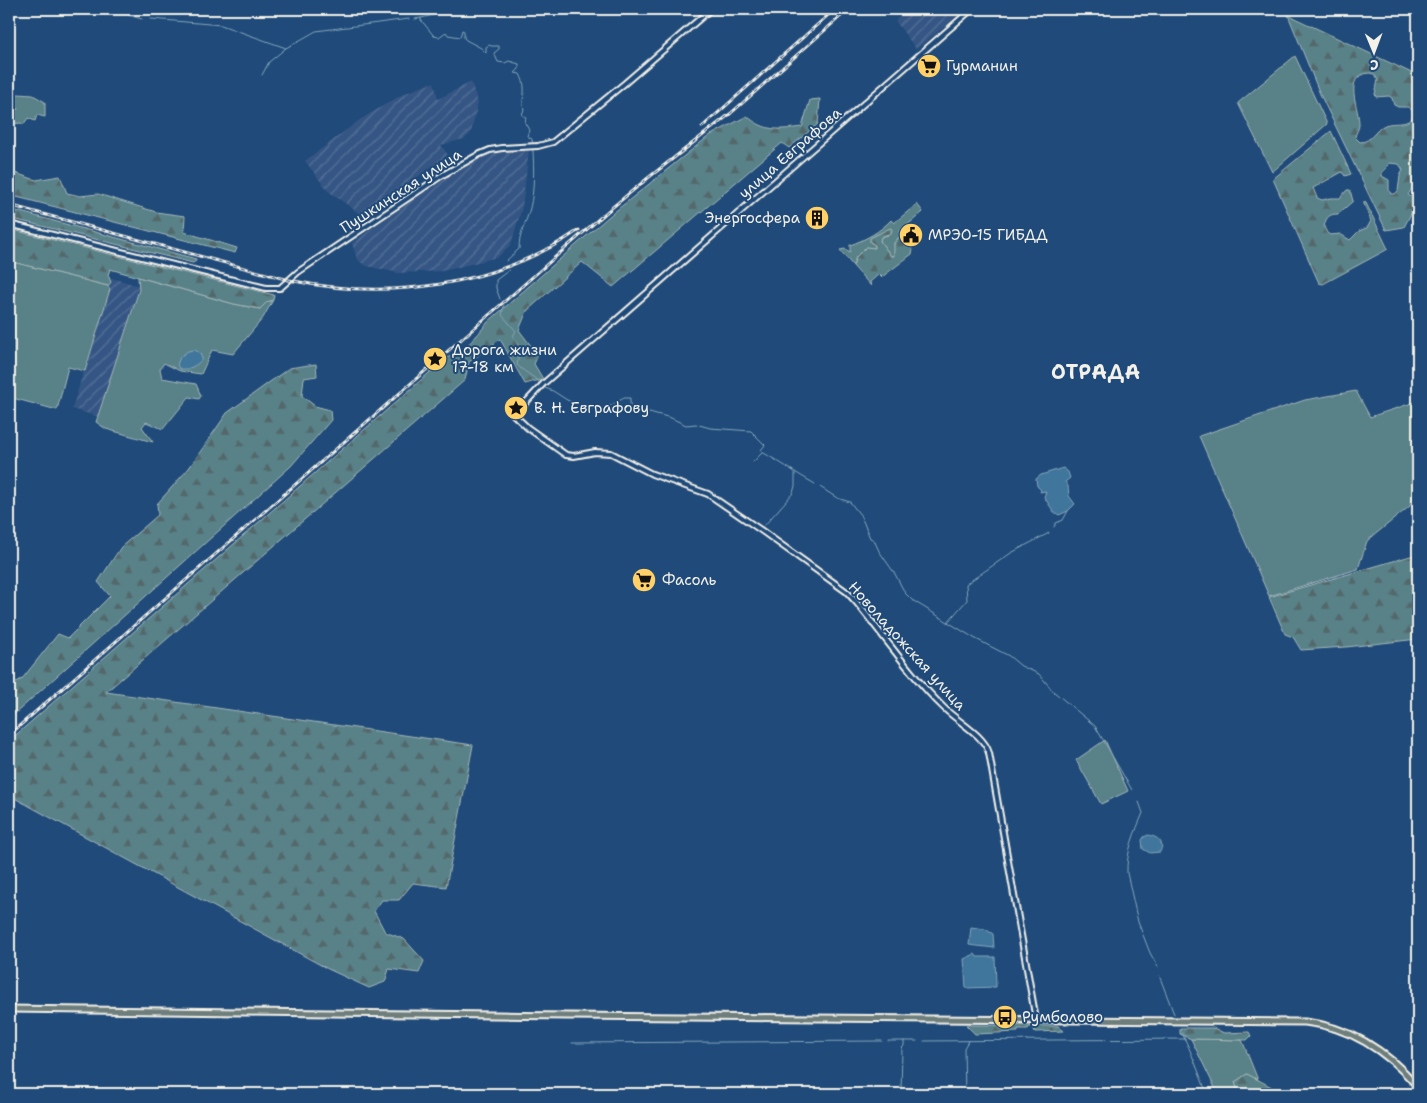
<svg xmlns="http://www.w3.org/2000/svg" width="1427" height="1103" font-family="'Shantell Sans',sans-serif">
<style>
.industrial{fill:url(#industrial-furrows)}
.green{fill:#598188;stroke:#a6b9b8}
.forest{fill:url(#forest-firs);stroke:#a6b9b8;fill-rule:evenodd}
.water{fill:#3f759c;stroke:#87a7ba}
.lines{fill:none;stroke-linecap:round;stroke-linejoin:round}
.stream{stroke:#87a7ba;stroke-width:1}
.minor-casing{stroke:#f4f1e8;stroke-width:8}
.major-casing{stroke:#f4f1e8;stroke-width:9}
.minor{stroke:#1f4a7a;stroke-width:4}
.major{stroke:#6d7e7c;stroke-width:5}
.rail-casing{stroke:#f4f1e8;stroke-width:3}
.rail{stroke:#1f4a7a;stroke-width:1;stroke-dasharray:4;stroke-linecap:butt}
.labels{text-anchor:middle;stroke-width:4;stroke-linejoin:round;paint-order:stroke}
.poi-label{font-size:15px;fill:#f4f1e8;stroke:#1f4a7a;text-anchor:start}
.street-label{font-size:15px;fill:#f4f1e8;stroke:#1f4a7a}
.district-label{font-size:20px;font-weight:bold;letter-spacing:1px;fill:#f4f1e8;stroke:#1f4a7a}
</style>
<defs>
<pattern id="industrial-furrows" width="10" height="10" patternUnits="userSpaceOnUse" patternTransform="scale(1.25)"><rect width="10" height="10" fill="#365785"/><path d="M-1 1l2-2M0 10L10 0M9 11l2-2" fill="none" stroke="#547096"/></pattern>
<pattern id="forest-firs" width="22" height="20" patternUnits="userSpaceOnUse" patternTransform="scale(1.25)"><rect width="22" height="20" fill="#598188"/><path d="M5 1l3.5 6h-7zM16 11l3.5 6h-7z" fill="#52676a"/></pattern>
</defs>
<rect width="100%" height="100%" fill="#1f4a7a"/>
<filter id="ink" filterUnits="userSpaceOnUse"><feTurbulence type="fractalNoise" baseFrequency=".02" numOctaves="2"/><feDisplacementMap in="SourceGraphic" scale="10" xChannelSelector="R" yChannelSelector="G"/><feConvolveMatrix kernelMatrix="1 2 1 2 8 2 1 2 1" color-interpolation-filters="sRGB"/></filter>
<g filter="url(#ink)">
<path class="industrial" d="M908,9H964L965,10L916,49L896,22V19Z
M434,82L438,99L471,82L478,103L471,133L464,139L441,145L448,155L363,216L328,191L305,161L361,119L403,94Z
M529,150L522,208L511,244L498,257L443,271L398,273L367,266L360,262L356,256L352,243L413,199L458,170L481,157L501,152Z
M112,278L140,286L99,417L72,409Z"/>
<path class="green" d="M1295,56L1327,124L1272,172L1238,103Z
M18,94L33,95L45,102V117L37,115L35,121L28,118L23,125L21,123L10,124L9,121V113L18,109L17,106L10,100L11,96Z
M917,204L923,212L899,232L901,235L894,243L895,249L894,256H891L880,241L881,237L888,235L878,234L872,237L870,242L875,245V248C863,246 856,255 853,266L840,250L845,249L850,252V245C865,240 881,231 891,220L894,223Z
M9,261L108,286L110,289L85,371L68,367L57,410L9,397Z
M138,277L234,304L260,309L267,302L273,300L263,318L233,354L212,350L201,374L180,371L164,363L160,369L162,378L196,384L201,396L199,399L189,397L163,429L146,422L142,427L153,442L106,429L96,422L139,290Z
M1356,391L1370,417L1418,401V490L1414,492L1410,506L1367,541L1358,569L1269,596L1199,436L1305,400Z
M1105,740L1128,791L1101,804L1076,760Z
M1191,1039L1242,1040L1258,1080L1247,1074L1235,1082L1239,1094H1218Z"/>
<path class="forest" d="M1288,15L1418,76V177L1411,182L1414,185L1408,195L1415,199L1418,198V207L1415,206L1404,227L1386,230L1320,94ZM1370,73L1374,74L1378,80L1375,94L1376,97L1389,96L1392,98L1394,105L1398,107H1408L1413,111L1414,115C1407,127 1396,121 1385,125C1375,129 1372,142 1360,142L1355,137C1356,132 1359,129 1359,125C1360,109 1341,75 1370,73ZM1389,163L1399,164L1403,170L1400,176L1398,191L1395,194H1391L1389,190V180L1382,176V172L1385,170Z
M820,99L818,124L789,148L782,143L613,287L582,262L527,311L519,330L538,355L534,364L543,379L525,384L500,339L469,362L465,380L106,692L473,745L446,887L413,883L399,900H382L374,911L385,932L404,939L424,961L419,973L389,969L385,982L369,988L328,969L9,795V741L445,359C466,350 474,339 488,322L608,217L709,136L747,116C765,132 779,130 802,127L810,100Z
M1331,131L1351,174L1345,176L1342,172L1313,188L1317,198L1322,200L1331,198H1340L1347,190H1350L1353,201L1338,214C1329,214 1326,217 1324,227L1327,233L1330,235L1340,234L1350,240L1359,231L1367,228L1371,221L1364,204V202L1366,203L1388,249L1323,284L1319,283L1273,179Z
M9,171L36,180L60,176L67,193L80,196L98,194L156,212L185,216L184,232L237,248L235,253L9,195Z
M9,209L196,259V261L193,263L9,218Z
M890,228L892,229L891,233L881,237L880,241L891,256H894V243L901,235L913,250L912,254L882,277L879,274L870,282L871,286L853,266L856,257L866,247L875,248V245L870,242V238Z
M9,229L274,295L273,300L267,302L260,309L234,304L110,269L108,275L111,282L108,286L9,261Z
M316,364L317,376L304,378L302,396L315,406L330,410L331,420L291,466L9,719V686L22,679L58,634L68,638L110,596L98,582L121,547L158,515L157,504L189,468L227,413L289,368Z
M1414,555H1418V639L1346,647L1301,650L1293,637L1285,634L1269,597Z
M966,1025L1058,1026L1064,1031L1035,1032L1033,1027H1029L1028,1029H1018V1032L975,1034Z
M1180,1028H1213L1224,1033L1249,1032L1251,1036L1247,1040L1191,1039L1180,1034Z
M1247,1074L1281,1092L1282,1094H1239L1235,1082Z"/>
<path class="water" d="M195,350L200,353L202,359C197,366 188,370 180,369L177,365L180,357L188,351Z
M1063,468L1068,472L1070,478L1065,482L1068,486L1069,496L1075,504L1068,511L1059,515L1054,512L1044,497L1046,491L1040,492L1041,490L1037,486L1036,479L1041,475Z
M1148,835C1158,837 1165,842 1160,852L1150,853L1143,849L1142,840L1144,837Z
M971,927L985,929L993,934L994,948L969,945Z
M975,954L977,957H995L996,987L966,988L964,959Z"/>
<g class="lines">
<path class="stream" d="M116,9L128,15L142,19
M436,9L437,11L434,15L421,18V20L434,36L439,37L446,32L448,35L460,37L462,30L464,31V38L466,40L481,48L486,53V47L489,45L491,46H499V49L494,53L498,62L505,63L509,61L519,64V69L515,73L520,74C522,78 524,83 524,87C525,95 521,102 524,109L522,115L526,117L525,123L529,130L527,136L532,139C534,159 535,189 530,208C526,224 519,233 519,249L506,261
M151,19L221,25L286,48L316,31L409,19
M415,19L421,18
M262,75L269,62L286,48
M500,299L496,288V280L509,270
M504,305L502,315L516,331L513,336L520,348L517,365C524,372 532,375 539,382
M545,388L553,391L567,400L583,407L596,409L608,407L624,398H630V405L642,410L671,418L686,425L696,424L710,428L751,431L765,445L761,450L762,452C780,462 797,474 815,484
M753,462L763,452
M820,487L837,498L850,502L861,516L870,538L874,540L879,551L895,574L905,593L912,600L974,638L1009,656L1021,666L1039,674L1053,691L1095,726L1132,790
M764,526L793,493L795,486V473
M1054,527L1056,523L1063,520L1068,511
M947,623L967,600L966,584L1011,553L1049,533
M1139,802L1143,813C1135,832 1126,852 1127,873L1138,922L1150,953L1158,967
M1159,975L1174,1014
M1182,1033C1192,1053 1199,1073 1207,1094
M888,1041H917
M924,1041L1185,1039
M572,1043L882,1041
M901,1094L902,1048L904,1046V1041
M965,1094L964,1048L968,1041"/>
<g class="minor-casing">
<path id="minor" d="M972,9L544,383L514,415L528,428L566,455L574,456L595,452L611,453L652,474L708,494L762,531L847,592L856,602C885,637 911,676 944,708C958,722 984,735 989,753L1036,1020
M9,224L266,288H280L298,272L441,176L478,155L490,150L502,148L538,146L553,142L625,83L711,9"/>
</g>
<g class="major-casing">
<path id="major" d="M9,1009L568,1016L1305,1022C1351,1027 1389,1053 1418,1087"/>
</g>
<use href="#minor" class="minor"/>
<use href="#major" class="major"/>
<g class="rail-casing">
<path id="rail" d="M702,127L835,9
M9,205L289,280C387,301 495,287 579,230
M9,735L609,210L648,178L730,114L849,9"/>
</g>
<use href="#rail" class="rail"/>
</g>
</g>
<defs>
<g id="supermarket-disc" transform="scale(1.25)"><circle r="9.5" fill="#ffd166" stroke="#1f4a7a"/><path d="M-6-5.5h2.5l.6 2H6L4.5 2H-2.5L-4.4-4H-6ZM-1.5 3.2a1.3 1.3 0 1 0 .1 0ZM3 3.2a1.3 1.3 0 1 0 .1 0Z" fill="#111"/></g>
<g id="building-disc" transform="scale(1.25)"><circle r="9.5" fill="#ffd166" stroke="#1f4a7a"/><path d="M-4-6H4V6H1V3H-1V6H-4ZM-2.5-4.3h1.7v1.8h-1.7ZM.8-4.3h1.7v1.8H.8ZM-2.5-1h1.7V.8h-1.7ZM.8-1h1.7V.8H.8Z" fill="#111"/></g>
<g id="civic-disc" transform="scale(1.25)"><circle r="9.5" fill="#ffd166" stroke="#1f4a7a"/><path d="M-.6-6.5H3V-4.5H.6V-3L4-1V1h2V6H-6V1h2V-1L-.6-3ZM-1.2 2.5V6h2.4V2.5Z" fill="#111"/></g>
<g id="sight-disc" transform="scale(1.25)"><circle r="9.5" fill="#ffd166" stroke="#1f4a7a"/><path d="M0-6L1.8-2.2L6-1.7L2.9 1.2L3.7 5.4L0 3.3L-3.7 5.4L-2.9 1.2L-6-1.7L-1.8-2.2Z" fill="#111"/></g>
<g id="bus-disc" transform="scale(1.25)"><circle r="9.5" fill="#ffd166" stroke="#1f4a7a"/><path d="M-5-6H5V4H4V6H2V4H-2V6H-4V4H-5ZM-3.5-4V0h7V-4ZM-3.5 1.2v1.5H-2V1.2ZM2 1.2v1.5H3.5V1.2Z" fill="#111"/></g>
</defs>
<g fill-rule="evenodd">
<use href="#supermarket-disc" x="929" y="66"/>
<use href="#building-disc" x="817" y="218"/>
<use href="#civic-disc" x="911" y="235"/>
<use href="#sight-disc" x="435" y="359"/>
<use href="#sight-disc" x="516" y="408"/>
<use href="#supermarket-disc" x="644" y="580"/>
<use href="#bus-disc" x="1005" y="1017"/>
</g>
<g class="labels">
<g class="poi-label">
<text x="946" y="71">Гурманин</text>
<text x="800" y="223" text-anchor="end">Энергосфера</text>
<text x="928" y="240">МРЭО-15 ГИБДД</text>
<text x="452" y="355">Дорога жизни<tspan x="452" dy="17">17-18 км</tspan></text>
<text x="534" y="413">В. Н. Евграфову</text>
<text x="662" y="585">Фасоль</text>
<text x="1022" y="1022">Румболово</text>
</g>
<g class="street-label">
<text transform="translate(790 153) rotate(-41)" y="5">улица Евграфова</text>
<text transform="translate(401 191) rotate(-33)" y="5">Пушкинская улица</text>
<text transform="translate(907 646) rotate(48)" y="5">Новоладожская улица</text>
</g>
<g class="district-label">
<text x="1096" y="379">ОТРАДА</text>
</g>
</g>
<rect width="1427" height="1103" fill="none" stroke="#1f4a7a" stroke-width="30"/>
<rect x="15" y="15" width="1397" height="1073" fill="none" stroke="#f4f1e8" stroke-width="2" filter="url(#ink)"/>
<g transform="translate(1374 52) rotate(179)" stroke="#1f4a7a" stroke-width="4" paint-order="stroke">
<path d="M0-4L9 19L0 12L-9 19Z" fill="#f4f1e8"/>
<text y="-8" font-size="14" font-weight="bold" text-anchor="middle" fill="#f4f1e8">С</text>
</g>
</svg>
